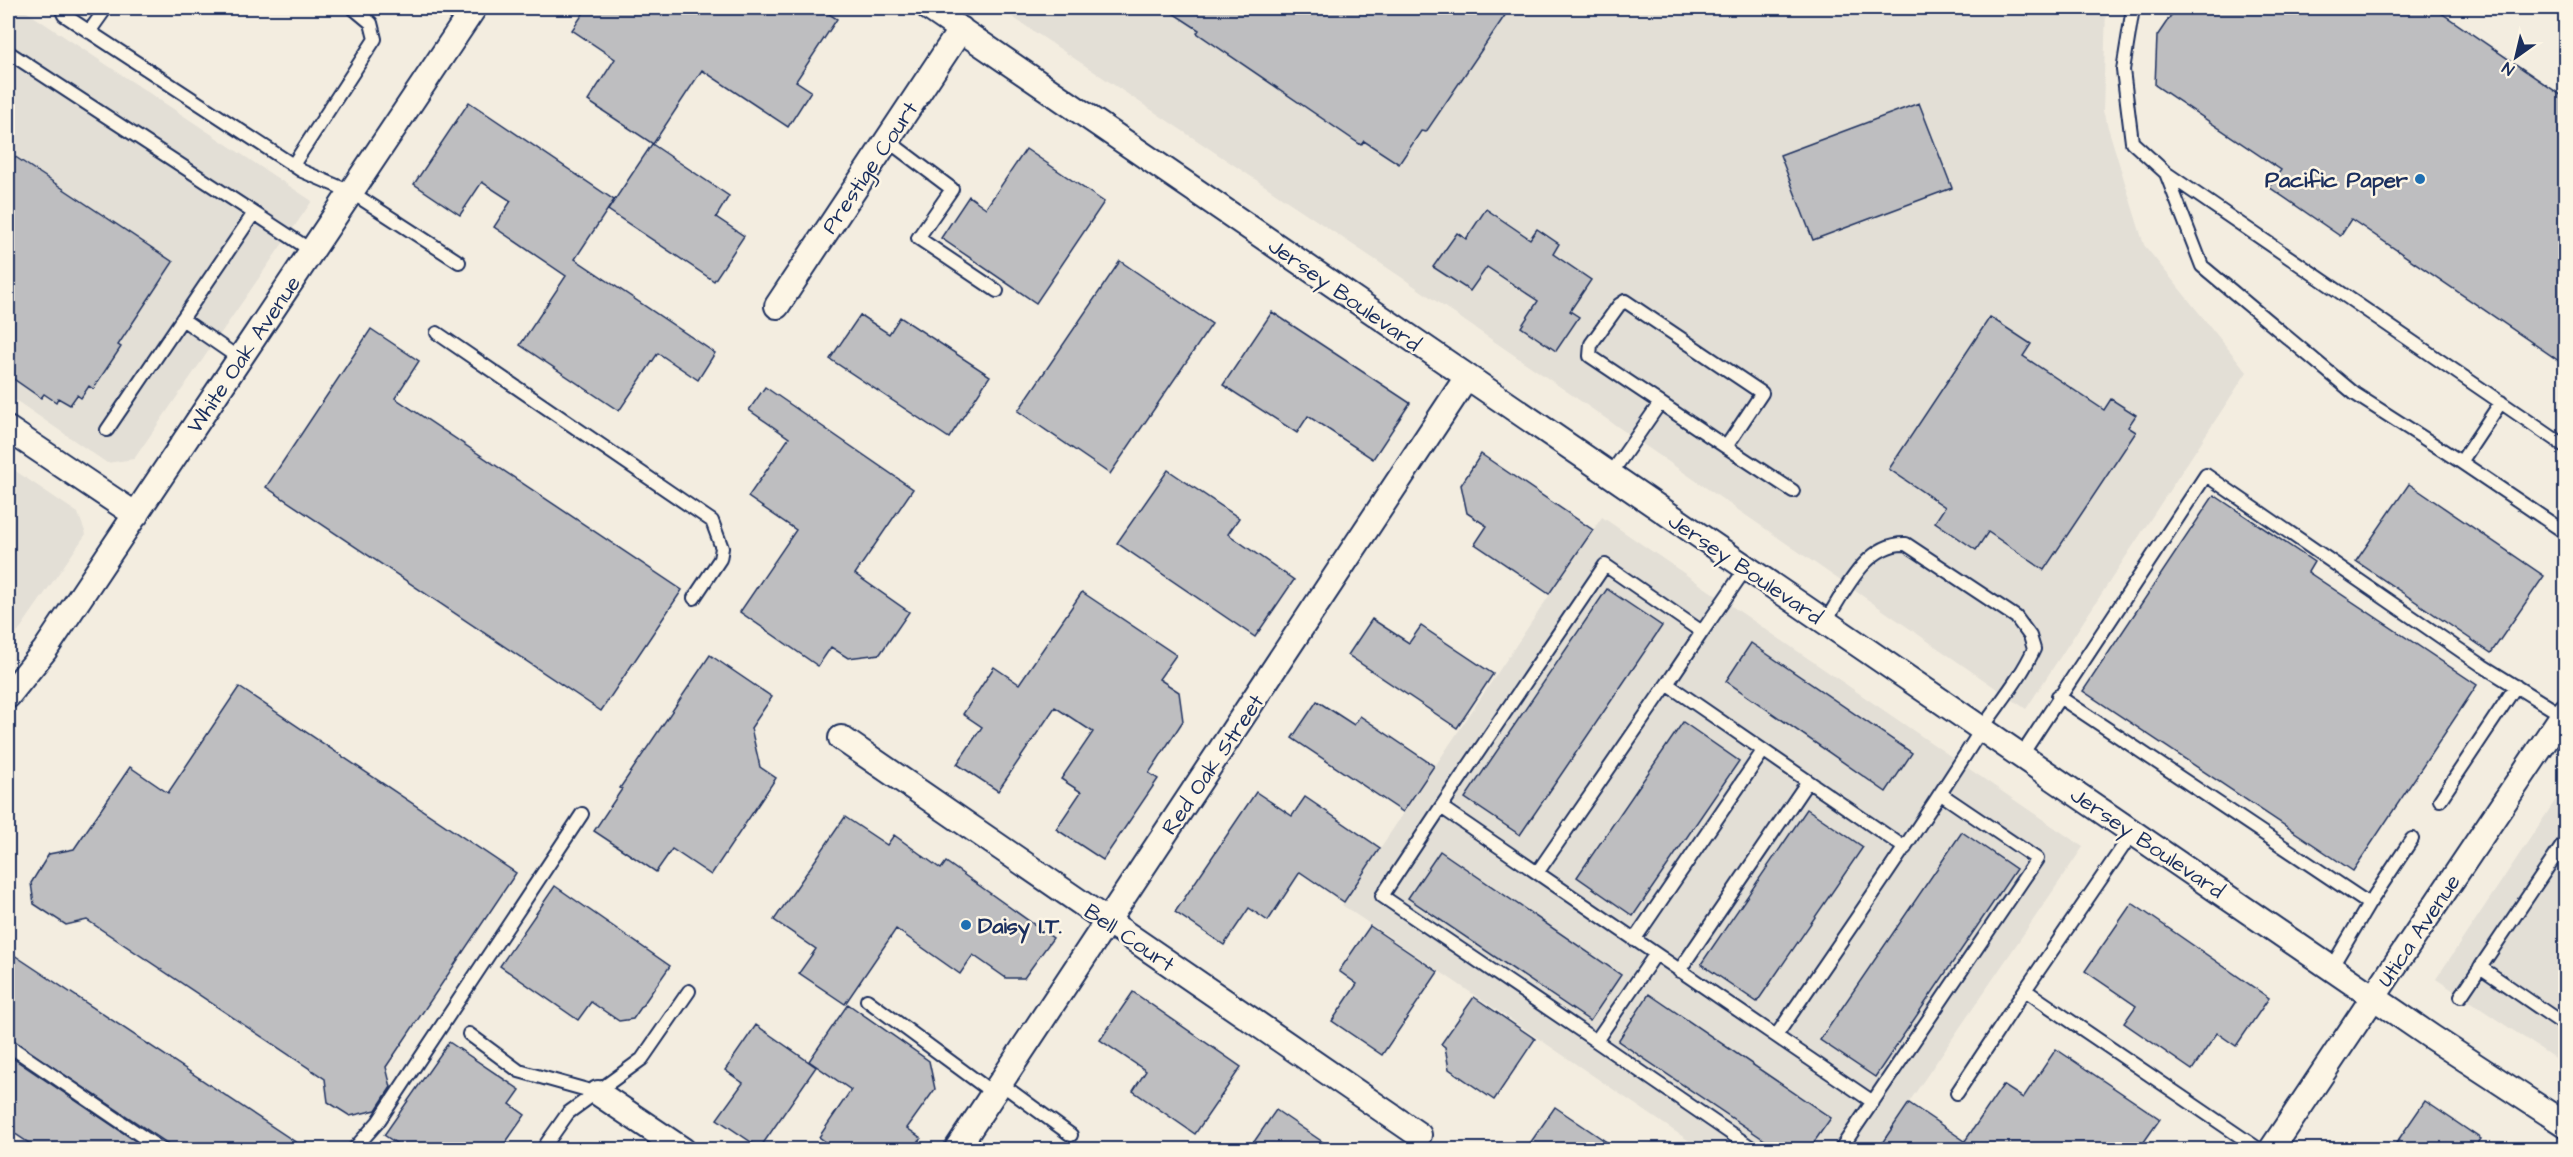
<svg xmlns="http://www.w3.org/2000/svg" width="2573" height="1157" font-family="'Architects Daughter',sans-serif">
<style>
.built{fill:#e3dfd6}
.building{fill:#bebec0;stroke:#1b2f5e;stroke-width:1.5}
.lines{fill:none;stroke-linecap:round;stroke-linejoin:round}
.lane-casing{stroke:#1b2f5e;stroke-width:16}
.street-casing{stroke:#1b2f5e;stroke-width:28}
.lane{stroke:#fcf5e5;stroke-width:12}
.street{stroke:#fcf5e5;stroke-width:24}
.rail{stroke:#1b2f5e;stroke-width:4.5}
.poi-dot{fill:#1f6fb2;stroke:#fcf5e5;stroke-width:2}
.labels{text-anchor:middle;stroke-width:5;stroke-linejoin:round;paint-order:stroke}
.street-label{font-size:22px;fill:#1b2f5e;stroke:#fcf5e5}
.poi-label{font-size:22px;font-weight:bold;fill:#1b2f5e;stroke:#fcf5e5;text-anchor:end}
</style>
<rect width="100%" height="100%" fill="#f3ede0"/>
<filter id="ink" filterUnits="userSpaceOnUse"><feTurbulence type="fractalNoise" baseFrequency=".0167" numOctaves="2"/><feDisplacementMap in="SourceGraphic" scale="12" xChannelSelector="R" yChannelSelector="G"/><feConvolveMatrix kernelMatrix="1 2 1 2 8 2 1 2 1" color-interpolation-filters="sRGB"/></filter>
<g filter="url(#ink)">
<path class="built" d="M8,8H21L312,201L134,459L107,463L8,395Z
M999,8H2106L2103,111L2144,245L2247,372L2026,709L1404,279Z
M8,466L78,513L86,534L8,646Z
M1602,517L2083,847L1877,1149H1701L1342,905Z
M2565,786V1065L2436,979Z"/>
<path class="building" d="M587,8H820L837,19L796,81L811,91L788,127L702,70L653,144L588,101L615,59L572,30Z
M1165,8H1510L1426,132L1421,131L1399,164L1364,141L1361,145L1197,33L1199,30Z
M2176,8H2434L2565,98V365L2351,219L2340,236L2269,187L2281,170L2155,85L2157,36Z
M469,102L614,200L575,259L715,353L698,380L658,353L619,411L520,345L566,276L494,227L511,201L482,182L460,215L414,184Z
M1919,103L1952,188L1813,240L1780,155Z
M652,144L729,196L716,217L744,236L714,281L608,210Z
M1026,149L1104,202L1036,303L941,238L969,196L986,208Z
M8,152L173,262L118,345L121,347L93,389L89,386L81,398L77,395L70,405L58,398L56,402L44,394L41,398L8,375Z
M1486,209L1530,239L1537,229L1559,244L1553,254L1591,280L1570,311L1579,317L1556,351L1521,327L1538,301L1487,267L1470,291L1433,267L1457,233L1466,239Z
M1120,261L1212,324L1110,474L1018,411Z
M1272,312L1410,403L1373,459L1308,416L1297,433L1223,385Z
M860,315L889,334L900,317L990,376L949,438L830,359Z
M1990,317L2031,344L2023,356L2104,410L2111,399L2136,415L2128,427L2136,432L2044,570L1988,532L1976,550L1935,522L1945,507L1889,469Z
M371,329L419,361L395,398L682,590L601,711L266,487Z
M765,387L913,489L855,574L909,612L880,654L848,658L831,647L818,666L740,612L796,530L748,497L789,438L749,410Z
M1481,454L1593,530L1549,594L1475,544L1487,526L1467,513L1461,485Z
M1168,470L1239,518L1228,534L1294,580L1255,637L1117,543Z
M2409,484L2544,576L2491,653L2356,561Z
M2214,495L2314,562L2308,572L2477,685L2353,871L2083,691Z
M1607,589L1662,626L1520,835L1465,798Z
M1082,592L1176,655L1159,679L1179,692L1183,721L1149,773L1158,779L1103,860L1056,829L1081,792L1061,779L1093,732L1055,707L998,791L957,764L982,727L963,714L994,667L1019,684Z
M1372,619L1409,643L1421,626L1493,674L1457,728L1348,655Z
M1751,643L1912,753L1886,792L1726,681Z
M710,655L772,697L751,728L760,767L776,778L711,875L672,849L656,872L594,831L622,789L620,788Z
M239,687L516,873L386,1067L391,1087L376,1110L350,1116L328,1102L325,1079L87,920L66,925L34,904L31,883L49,854L74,849L130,767L168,793Z
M1317,701L1354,725L1360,716L1434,766L1403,812L1292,738Z
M1683,722L1739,761L1633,916L1577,877Z
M1256,792L1292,816L1305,797L1380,848L1344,902L1300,872L1268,921L1249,908L1224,945L1175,912Z
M1807,809L1863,847L1757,1002L1701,964Z
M845,817L887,845L894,835L941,869L946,862L1053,938L1024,978H1006L973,955L960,974L896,929L845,1004L799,973L816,949L774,920Z
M1962,832L2016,869L1875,1077L1820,1040Z
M1440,851L1621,975L1590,1021L1408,898Z
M555,886L670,966L633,1019L619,1021L591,1002L578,1020L500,966Z
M2132,903L2269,998L2236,1046L2217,1033L2192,1070L2124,1023L2136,1006L2085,971Z
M1370,926L1438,972L1382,1055L1332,1021L1357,984L1339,971Z
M8,951L306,1149H170L167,1143L8,1037Z
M1133,992L1241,1067L1195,1134L1133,1091L1146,1071L1100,1040Z
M1649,994L1831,1118L1809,1149H1778L1618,1041Z
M1474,997L1535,1039L1494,1100L1449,1069L1445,1047L1441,1044Z
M848,1004L929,1061L935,1089L907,1128L921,1138L913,1149H836L819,1137L851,1090L809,1061Z
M756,1025L816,1067L760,1148L717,1119L743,1083L725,1070Z
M449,1042L520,1090L510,1104L525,1115L501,1149H405L384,1135Z
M2056,1049L2160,1119L2139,1149H1878L1909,1103L1965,1141L2003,1085L2023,1098Z
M8,1055L147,1149H38L8,1129Z
M2425,1101L2481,1139L2474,1149H2392Z
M1555,1107L1617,1149H1526Z
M1276,1110L1333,1149H1249Z"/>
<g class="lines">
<g class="lane-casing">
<path id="lane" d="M61,8L64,15L302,171L351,192L459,262
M2133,8L2123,70L2132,142L2166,173
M89,32L106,8
M8,52L312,251
M887,140L952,189L918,238L997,291
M293,165L375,39L371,23L353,8
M1625,301L1762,393L1726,447L1590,356L1591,344L1619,305Z
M182,319L240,359
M437,333L712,521L722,548L720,559L694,598
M107,430L254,213
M1726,447L1793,491
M2566,447L2166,173L2202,266L2355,394L2461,462L2566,533
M2461,462L2501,402
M1610,475L1660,403
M1746,568L1702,632L1605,565L1441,807L1776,1036C1843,938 1911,841 1974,741C1993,710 2019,682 2034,649L2030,636L2016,617L1906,544C1866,542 1844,593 1825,622
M1702,632L1667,684L1905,848
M2058,696L2369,904L2331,968
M2021,756L2206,475L2483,666L2562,715
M2440,800L2516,686
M1441,807L1382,896L1596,1041
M2133,832L2025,990L2260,1150
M1537,873L1667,684
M2369,904L2412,839
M1634,940L1763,751
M1655,955L1596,1041L1755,1150
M2480,967L2566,1026
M1679,971L1808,781
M2461,996L2566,840
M867,1000L993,1093
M469,1034L519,1071L598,1093
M1776,1036L1873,1102
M8,1045L162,1150
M1000,1083L1071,1135
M1957,1093L2025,990
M353,1150L378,1122L582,814
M542,1150L568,1113L642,1059L689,991
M1840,1150L2037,859L1941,794
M2563,1150L2566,1145"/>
</g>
<g class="street-casing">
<path id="street" d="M929,8L2433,1038L2566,1125
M777,306L961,29
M8,429L136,515
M8,696L45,650L474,8
M841,738L1419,1135
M598,1093L683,1150
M956,1150L1467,377
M2271,1150L2566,710"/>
</g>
<use href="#lane" class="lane"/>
<use href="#street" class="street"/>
<path class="rail" d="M2552,8L2566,17"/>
</g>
</g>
<g class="poi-dot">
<circle cx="2420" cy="179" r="6"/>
<circle cx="966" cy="925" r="6"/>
</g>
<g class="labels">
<g class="street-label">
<text transform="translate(869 167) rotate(-56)" y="8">Prestige Court</text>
<text transform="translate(1345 294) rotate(35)" y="8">Jersey Boulevard</text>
<text transform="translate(243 354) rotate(-56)" y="8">White Oak Avenue</text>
<text transform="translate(1746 568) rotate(34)" y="8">Jersey Boulevard</text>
<text transform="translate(1212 764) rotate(-56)" y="8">Red Oak Street</text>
<text transform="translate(2148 842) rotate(34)" y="8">Jersey Boulevard</text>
<text transform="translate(2418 930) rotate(-56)" y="8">Utica Avenue</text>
<text transform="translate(1130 937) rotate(34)" y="8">Bell Court</text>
</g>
<g class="poi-label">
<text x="2408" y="187">Pacific Paper</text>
<text x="978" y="933" text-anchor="start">Daisy I.T.</text>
</g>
</g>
<rect width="2573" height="1157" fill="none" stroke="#fcf5e5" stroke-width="30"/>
<rect x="15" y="15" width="2543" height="1127" fill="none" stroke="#1b2f5e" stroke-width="2" filter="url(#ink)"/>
<g transform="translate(2516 57) rotate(214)" stroke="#fcf5e5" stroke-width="4.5" paint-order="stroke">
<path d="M0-4.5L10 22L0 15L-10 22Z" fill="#1b2f5e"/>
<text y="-9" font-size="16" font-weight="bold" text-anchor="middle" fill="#1b2f5e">N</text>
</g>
</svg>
